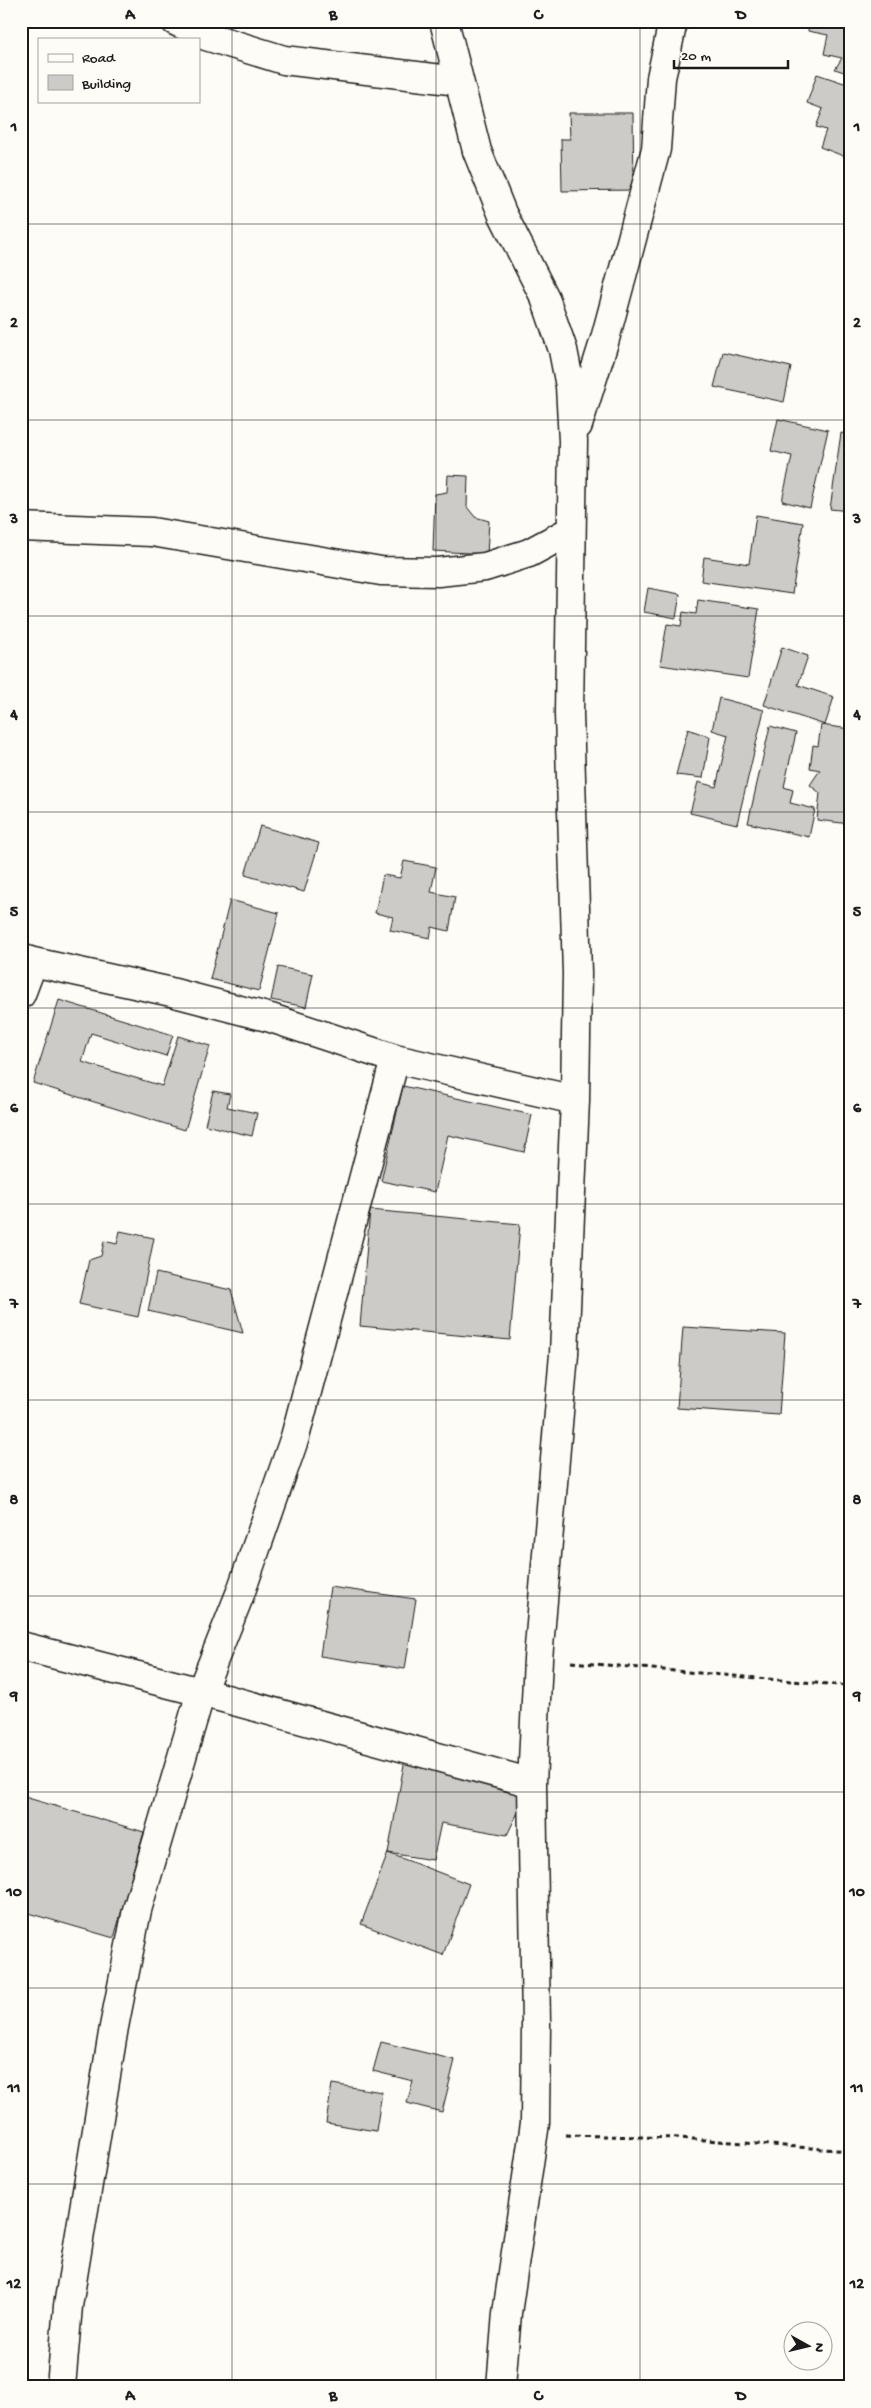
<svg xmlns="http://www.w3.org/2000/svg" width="871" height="2408" font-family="'Gochi Hand',sans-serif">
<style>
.building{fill:#cccbc8;stroke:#1c1c1c}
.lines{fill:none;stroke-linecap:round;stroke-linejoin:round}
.street-casing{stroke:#1c1c1c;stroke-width:31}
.path{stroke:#1c1c1c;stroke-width:3;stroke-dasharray:5 4;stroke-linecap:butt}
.street{stroke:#fdfcf7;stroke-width:28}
.grid{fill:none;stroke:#1c1c1c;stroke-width:1;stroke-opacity:0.55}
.neatline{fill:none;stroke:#1c1c1c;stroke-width:2}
.grid-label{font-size:16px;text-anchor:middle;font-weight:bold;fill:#1c1c1c}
</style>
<rect width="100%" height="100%" fill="#fdfcf7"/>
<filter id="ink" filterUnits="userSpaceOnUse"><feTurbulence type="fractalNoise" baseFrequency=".02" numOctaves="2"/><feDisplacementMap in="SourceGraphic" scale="10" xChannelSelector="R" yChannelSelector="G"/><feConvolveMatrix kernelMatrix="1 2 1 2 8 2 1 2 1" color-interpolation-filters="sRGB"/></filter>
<g filter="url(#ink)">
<path class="building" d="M809,21H850V74L835,69L842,58L824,54L828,35L808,31Z
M817,74L850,85V147L846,157L820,147L826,130L816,127L823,109L807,103Z
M569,113H633L634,190L562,191L561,139H570Z
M723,352L791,367L784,402L714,387Z
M778,419L828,430L810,508L782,501L792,456L771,451Z
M841,433L850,435V511L830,509Z
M448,475L468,476L467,507L475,517L489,521L487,554L433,551L435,494L447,492Z
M756,515L803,523L792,594L701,581L704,557L749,564Z
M648,588L680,594L676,618L644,612Z
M698,600L759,609L748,678L660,665L667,624L681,626L683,612L696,614Z
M782,647L808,656L798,685L834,697L825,725L764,705Z
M719,698L764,710L737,824L690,813L698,782L716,787L728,735L712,730Z
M821,725L850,729V824L817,820L820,793L810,785L820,770L810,768L813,745L818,746Z
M770,726L796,733L784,787L793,790L790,803L815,809L809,837L748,823Z
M688,729L710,737L703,778L676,775Z
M260,826L319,843L304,892L245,875Z
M404,861L436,867L431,892L455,897L449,931L432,927L430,938L390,930L393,917L375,913L383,875L400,878Z
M230,900L279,913L259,991L210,979Z
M278,967L313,974L306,1007L271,1000Z
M59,1000L173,1035L166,1056L91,1033L82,1062L162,1086L178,1036L210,1046L185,1130L33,1083Z
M403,1086L532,1115L524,1152L448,1135L435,1192L381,1181Z
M213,1091L230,1094L227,1107L257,1113L252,1136L205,1125Z
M370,1210L520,1224L510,1340L360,1326Z
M120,1231L154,1238L138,1317L79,1304L89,1260L101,1256L104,1241L117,1244Z
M156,1273L231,1290L243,1333L148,1311Z
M683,1327L785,1333L779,1415L677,1408Z
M330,1587L416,1599L405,1669L320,1656Z
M405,1759L532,1783L507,1835L441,1823L433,1860L388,1853Z
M21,1796L144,1832L114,1938L21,1911Z
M388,1853L469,1884L443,1955L361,1924Z
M381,2042L455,2060L442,2112L407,2103L413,2081L373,2071Z
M332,2084L382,2092L376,2131L326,2123Z"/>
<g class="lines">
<g class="street-casing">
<path id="street" d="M175,21L206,36L284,60L458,81
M444,21L477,151L502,213L545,298L563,350L570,386L573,441L569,714L577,973L575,1100L564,1354L538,1659L532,1783L536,2024L535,2123L507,2313L501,2387
M578,425L605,339L656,149L661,78L673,21
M21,527L152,532L381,571L438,572L485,567L529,553L570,531
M21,958L33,962L167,991L271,1018L395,1059L575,1100
M21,994L33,962
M21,1646L201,1692L532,1783
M61,2387L68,2306L114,2027L137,1910L201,1692L240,1594L295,1437L395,1059"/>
</g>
<path class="path" d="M571,1662L850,1686
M566,2135L679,2138L850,2151"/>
<use href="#street" class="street"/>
</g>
</g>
<path class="grid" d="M232,21V2387M436,21V2387M640,21V2387M21,224H850M21,420H850M21,616H850M21,812H850M21,1008H850M21,1204H850M21,1400H850M21,1596H850M21,1792H850M21,1988H850M21,2184H850"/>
<rect width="871" height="2408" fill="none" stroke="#fdfcf7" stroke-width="55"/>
<rect x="38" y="38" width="162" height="65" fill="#fdfcf7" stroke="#a3a29f"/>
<rect x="48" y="54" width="25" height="8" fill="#fdfcf7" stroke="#a3a29f"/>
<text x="82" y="62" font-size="15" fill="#1c1c1c">Road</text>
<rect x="48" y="75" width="25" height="15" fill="#cccbc8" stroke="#a3a29f"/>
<text x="82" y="88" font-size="15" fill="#1c1c1c">Building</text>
<g transform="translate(808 2346) rotate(98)"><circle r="24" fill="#fdfcf7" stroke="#a3a29f"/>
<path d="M0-4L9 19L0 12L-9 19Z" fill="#1c1c1c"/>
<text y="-8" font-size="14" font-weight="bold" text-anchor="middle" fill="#1c1c1c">N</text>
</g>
<path d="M674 60v8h114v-8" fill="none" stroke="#1c1c1c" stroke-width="2.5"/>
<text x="681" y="60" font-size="15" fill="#1c1c1c" stroke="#fdfcf7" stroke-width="4" paint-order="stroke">20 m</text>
<rect x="28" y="28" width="816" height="2352" class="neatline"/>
<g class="grid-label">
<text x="130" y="19">A</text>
<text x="333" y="19">B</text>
<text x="538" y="19">C</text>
<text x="741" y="19">D</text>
<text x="14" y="131">1</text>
<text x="857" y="131">1</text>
<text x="14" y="327">2</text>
<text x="857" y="327">2</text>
<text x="14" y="523">3</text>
<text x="857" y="523">3</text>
<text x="14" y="719">4</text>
<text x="857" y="719">4</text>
<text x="14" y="916">5</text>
<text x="857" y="916">5</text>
<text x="14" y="1112">6</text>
<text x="857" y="1112">6</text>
<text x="14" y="1308">7</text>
<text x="857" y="1308">7</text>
<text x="14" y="1504">8</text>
<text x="857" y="1504">8</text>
<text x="14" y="1700">9</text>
<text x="857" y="1700">9</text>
<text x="14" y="1896">10</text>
<text x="857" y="1896">10</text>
<text x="14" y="2092">11</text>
<text x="857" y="2092">11</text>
<text x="14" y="2288">12</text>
<text x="857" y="2288">12</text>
<text x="130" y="2400">A</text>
<text x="333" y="2400">B</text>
<text x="538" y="2400">C</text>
<text x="741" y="2400">D</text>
</g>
</svg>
